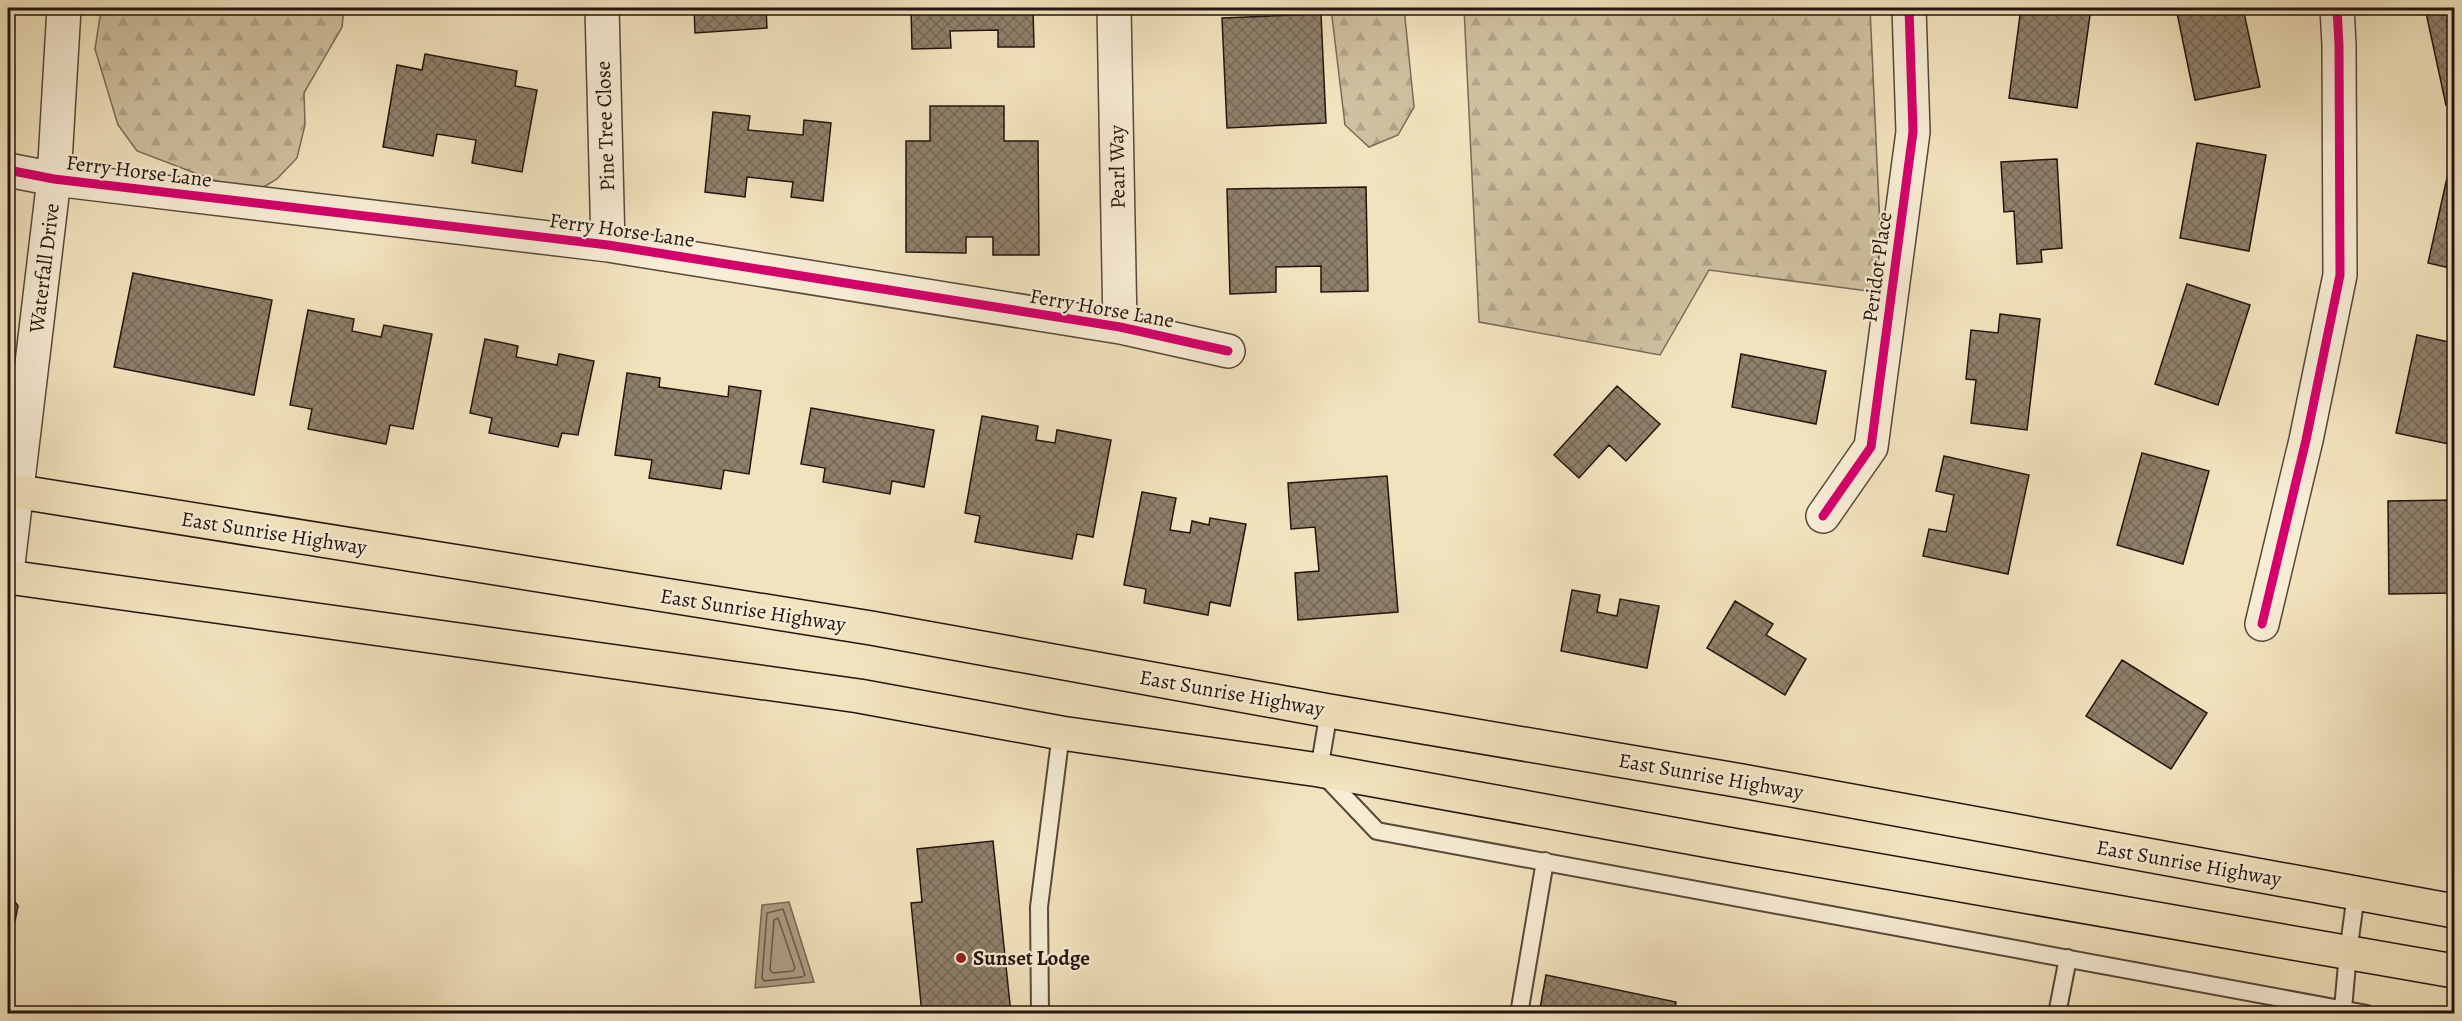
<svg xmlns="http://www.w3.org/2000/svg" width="2462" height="1021" font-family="Alegreya,serif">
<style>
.forest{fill:url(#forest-firs);stroke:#796a58;stroke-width:1.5}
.water{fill:#ac9d82;stroke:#756754;stroke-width:1.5}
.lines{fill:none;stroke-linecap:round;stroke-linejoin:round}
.shore{stroke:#685948;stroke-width:1.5}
.building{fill:url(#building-cross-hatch);stroke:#23150f;stroke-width:1.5}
.lane-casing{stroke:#57483b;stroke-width:20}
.street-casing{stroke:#57483b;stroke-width:36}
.primary-casing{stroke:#23150f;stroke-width:36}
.lane{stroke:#f7edd5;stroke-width:16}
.street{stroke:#f7edd5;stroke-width:33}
.primary{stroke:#f2e3be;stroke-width:33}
.cycleway-casing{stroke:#f7edd5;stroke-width:13}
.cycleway{stroke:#d6006c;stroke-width:9}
.poi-dot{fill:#8f2418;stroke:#f7edd5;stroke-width:2}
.labels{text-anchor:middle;stroke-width:4.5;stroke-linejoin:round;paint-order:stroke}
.street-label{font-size:21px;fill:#23150f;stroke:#f7edd5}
.poi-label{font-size:21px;font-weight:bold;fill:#23150f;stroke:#f7edd5;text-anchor:start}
</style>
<defs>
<pattern id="forest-firs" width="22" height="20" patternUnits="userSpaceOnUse" patternTransform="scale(1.5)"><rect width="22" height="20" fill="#cfc0a0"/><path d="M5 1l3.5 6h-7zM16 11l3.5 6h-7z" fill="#b1a489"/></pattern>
<pattern id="building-cross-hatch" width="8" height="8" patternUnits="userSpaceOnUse" patternTransform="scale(1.5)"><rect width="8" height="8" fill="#8f806a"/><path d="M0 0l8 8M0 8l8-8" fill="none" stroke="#746856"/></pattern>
</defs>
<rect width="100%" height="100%" fill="#f2e3be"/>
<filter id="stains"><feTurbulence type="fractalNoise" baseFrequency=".00333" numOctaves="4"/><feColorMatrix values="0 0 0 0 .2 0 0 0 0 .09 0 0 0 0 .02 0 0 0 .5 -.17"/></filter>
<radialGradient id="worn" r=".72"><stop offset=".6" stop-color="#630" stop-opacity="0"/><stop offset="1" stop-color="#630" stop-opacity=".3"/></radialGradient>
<path class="forest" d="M107,8H344L342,27L304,93L305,125L297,158L277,179L262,188L229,186L137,151L118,125L95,49L100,17Z
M1331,8H1404L1414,107L1398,135L1369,147L1345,125Z
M1464,8H1870L1883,293L1709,270L1660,355L1479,322Z"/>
<path class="water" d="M789,902L814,982L755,988L762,905Z"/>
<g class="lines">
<path class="shore" d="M783,909L805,975L802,977L764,981L762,978L767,913Z
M778,918L795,968L793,971L773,973L770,970L774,920Z"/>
</g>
<path class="building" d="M694,8H766L767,28L695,33Z
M911,8H1033L1034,47H998V30L950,31L951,48L912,49Z
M2021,8H2091L2077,108L2009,98Z
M2176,8H2243L2260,87L2195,100Z
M2425,8H2454V103L2446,105Z
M1321,14L1326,123L1227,128L1222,18Z
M425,54L517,71L515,86L537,90L522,172L472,163L476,140L437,134L433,156L383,147L397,65L422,70Z
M930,106H1004V141H1038L1039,255H993V237H966V253L906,252V141H930Z
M713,112L750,116L748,130L803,135L804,120L831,123L823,201L791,197L793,182L747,177L745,197L705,192Z
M2197,143L2266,155L2249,251L2180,238Z
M2057,159L2062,248L2041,250L2042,262L2017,264L2014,211L2004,212L2001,162Z
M2449,169L2454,170V269L2428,263Z
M1366,187L1368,291L1321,292V266L1276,267V292L1230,294L1227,189Z
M133,273L272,300L254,395L114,367Z
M2187,284L2250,305L2218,405L2155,384Z
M308,310L354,319L352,331L381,337L384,325L432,334L413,429L390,425L386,444L308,429L312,409L290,405Z
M2000,314L2040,319L2027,430L1971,423L1976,380L1966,379L1971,330L1998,333Z
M2417,335L2454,343V445L2396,433Z
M485,339L518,346L516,357L557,365L559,354L594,361L578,435L562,433L558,447L489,433L492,418L470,413Z
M1741,354L1826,371L1816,424L1732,407Z
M627,373L660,378L659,387L728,397L729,386L761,391L749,474L724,470L721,489L649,478L652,460L615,455Z
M1617,386L1660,424L1626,461L1609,445L1579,478L1554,455Z
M811,408L934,430L924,487L892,481L890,494L823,482L825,468L801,464Z
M982,416L1038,426L1036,440L1055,443L1057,430L1111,440L1093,537L1077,534L1072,559L975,542L980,516L965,513Z
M2142,453L2209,471L2183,564L2117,545Z
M1944,456L2029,475L2008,574L1923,556L1929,529L1946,532L1954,495L1936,491Z
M1387,476L1398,612L1298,620L1295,573L1319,571L1315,527L1291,529L1288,483Z
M1142,492L1176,498L1170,530L1190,533L1192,521L1209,525L1210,518L1246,524L1230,606L1210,602L1208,615L1144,603L1146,589L1124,585Z
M2454,500V593L2389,594L2388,501Z
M1572,590L1600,595L1597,612L1617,616L1620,599L1659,606L1647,668L1561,651Z
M1735,601L1773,624L1766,635L1806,659L1785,695L1707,648Z
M2122,660L2207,713L2171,769L2086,716Z
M993,841L1011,1014H922L911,903L922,902L917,849Z
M8,892L18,906L15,921L8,926Z
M1546,975L1676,1002L1674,1014H1539Z"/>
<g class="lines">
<g class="lane-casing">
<path id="lane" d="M1329,711L1319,770L1377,831L2367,1014
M2343,1009L2348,953L2356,894
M1040,1014L1039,907L1061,733
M1519,1014L1545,861
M2057,1014L2068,958"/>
</g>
<g class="street-casing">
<path id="street" d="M602,8L608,245
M1114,8L1120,327
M8,170L54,179L608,245L1120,327L1228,351
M1823,516L1871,447L1913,132L1909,8
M8,564L54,179L64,8
M2262,624L2306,440L2340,275L2339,45L2337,8"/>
</g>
<g class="primary-casing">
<path id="primary" d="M8,490L871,628L1329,711L1742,781L2454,911
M8,577L859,696L1061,733L1319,770L1732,845L2454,971"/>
</g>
<use href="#lane" class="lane"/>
<use href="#street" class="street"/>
<use href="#primary" class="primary"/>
<g class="cycleway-casing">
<path id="cycleway" d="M8,170L54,179L608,245L1120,327L1228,351
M1823,516L1871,447L1913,132L1909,8
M2262,624L2306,440L2340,275L2339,45L2337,8"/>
</g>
<use href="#cycleway" class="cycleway"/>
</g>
<circle class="poi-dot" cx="961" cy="958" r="6"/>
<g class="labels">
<g class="street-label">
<text transform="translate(605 126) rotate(-92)" y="7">Pine Tree Close</text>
<text transform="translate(1117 167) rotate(-91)" y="7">Pearl Way</text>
<text transform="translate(139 171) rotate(7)" y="7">Ferry Horse Lane</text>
<text transform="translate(622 230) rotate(8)" y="7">Ferry Horse Lane</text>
<text transform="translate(1877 267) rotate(-82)" y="7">Peridot Place</text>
<text transform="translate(44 268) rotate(-83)" y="7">Waterfall Drive</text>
<text transform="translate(1102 308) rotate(10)" y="7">Ferry Horse Lane</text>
<text transform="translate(274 533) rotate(9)" y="7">East Sunrise Highway</text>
<text transform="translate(753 610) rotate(9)" y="7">East Sunrise Highway</text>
<text transform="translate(1232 693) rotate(10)" y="7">East Sunrise Highway</text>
<text transform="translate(1711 776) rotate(10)" y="7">East Sunrise Highway</text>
<text transform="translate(2189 863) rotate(10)" y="7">East Sunrise Highway</text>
</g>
<g class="poi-label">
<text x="973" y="965">Sunset Lodge</text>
</g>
</g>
<rect width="2462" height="1021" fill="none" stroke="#f2e3be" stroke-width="30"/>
<rect x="9" y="9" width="2444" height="1003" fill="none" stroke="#23150f" stroke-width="3"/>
<rect x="15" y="15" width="2432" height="991" fill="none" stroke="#23150f" stroke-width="1.5"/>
<rect width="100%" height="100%" filter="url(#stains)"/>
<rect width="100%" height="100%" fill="url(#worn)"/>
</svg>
